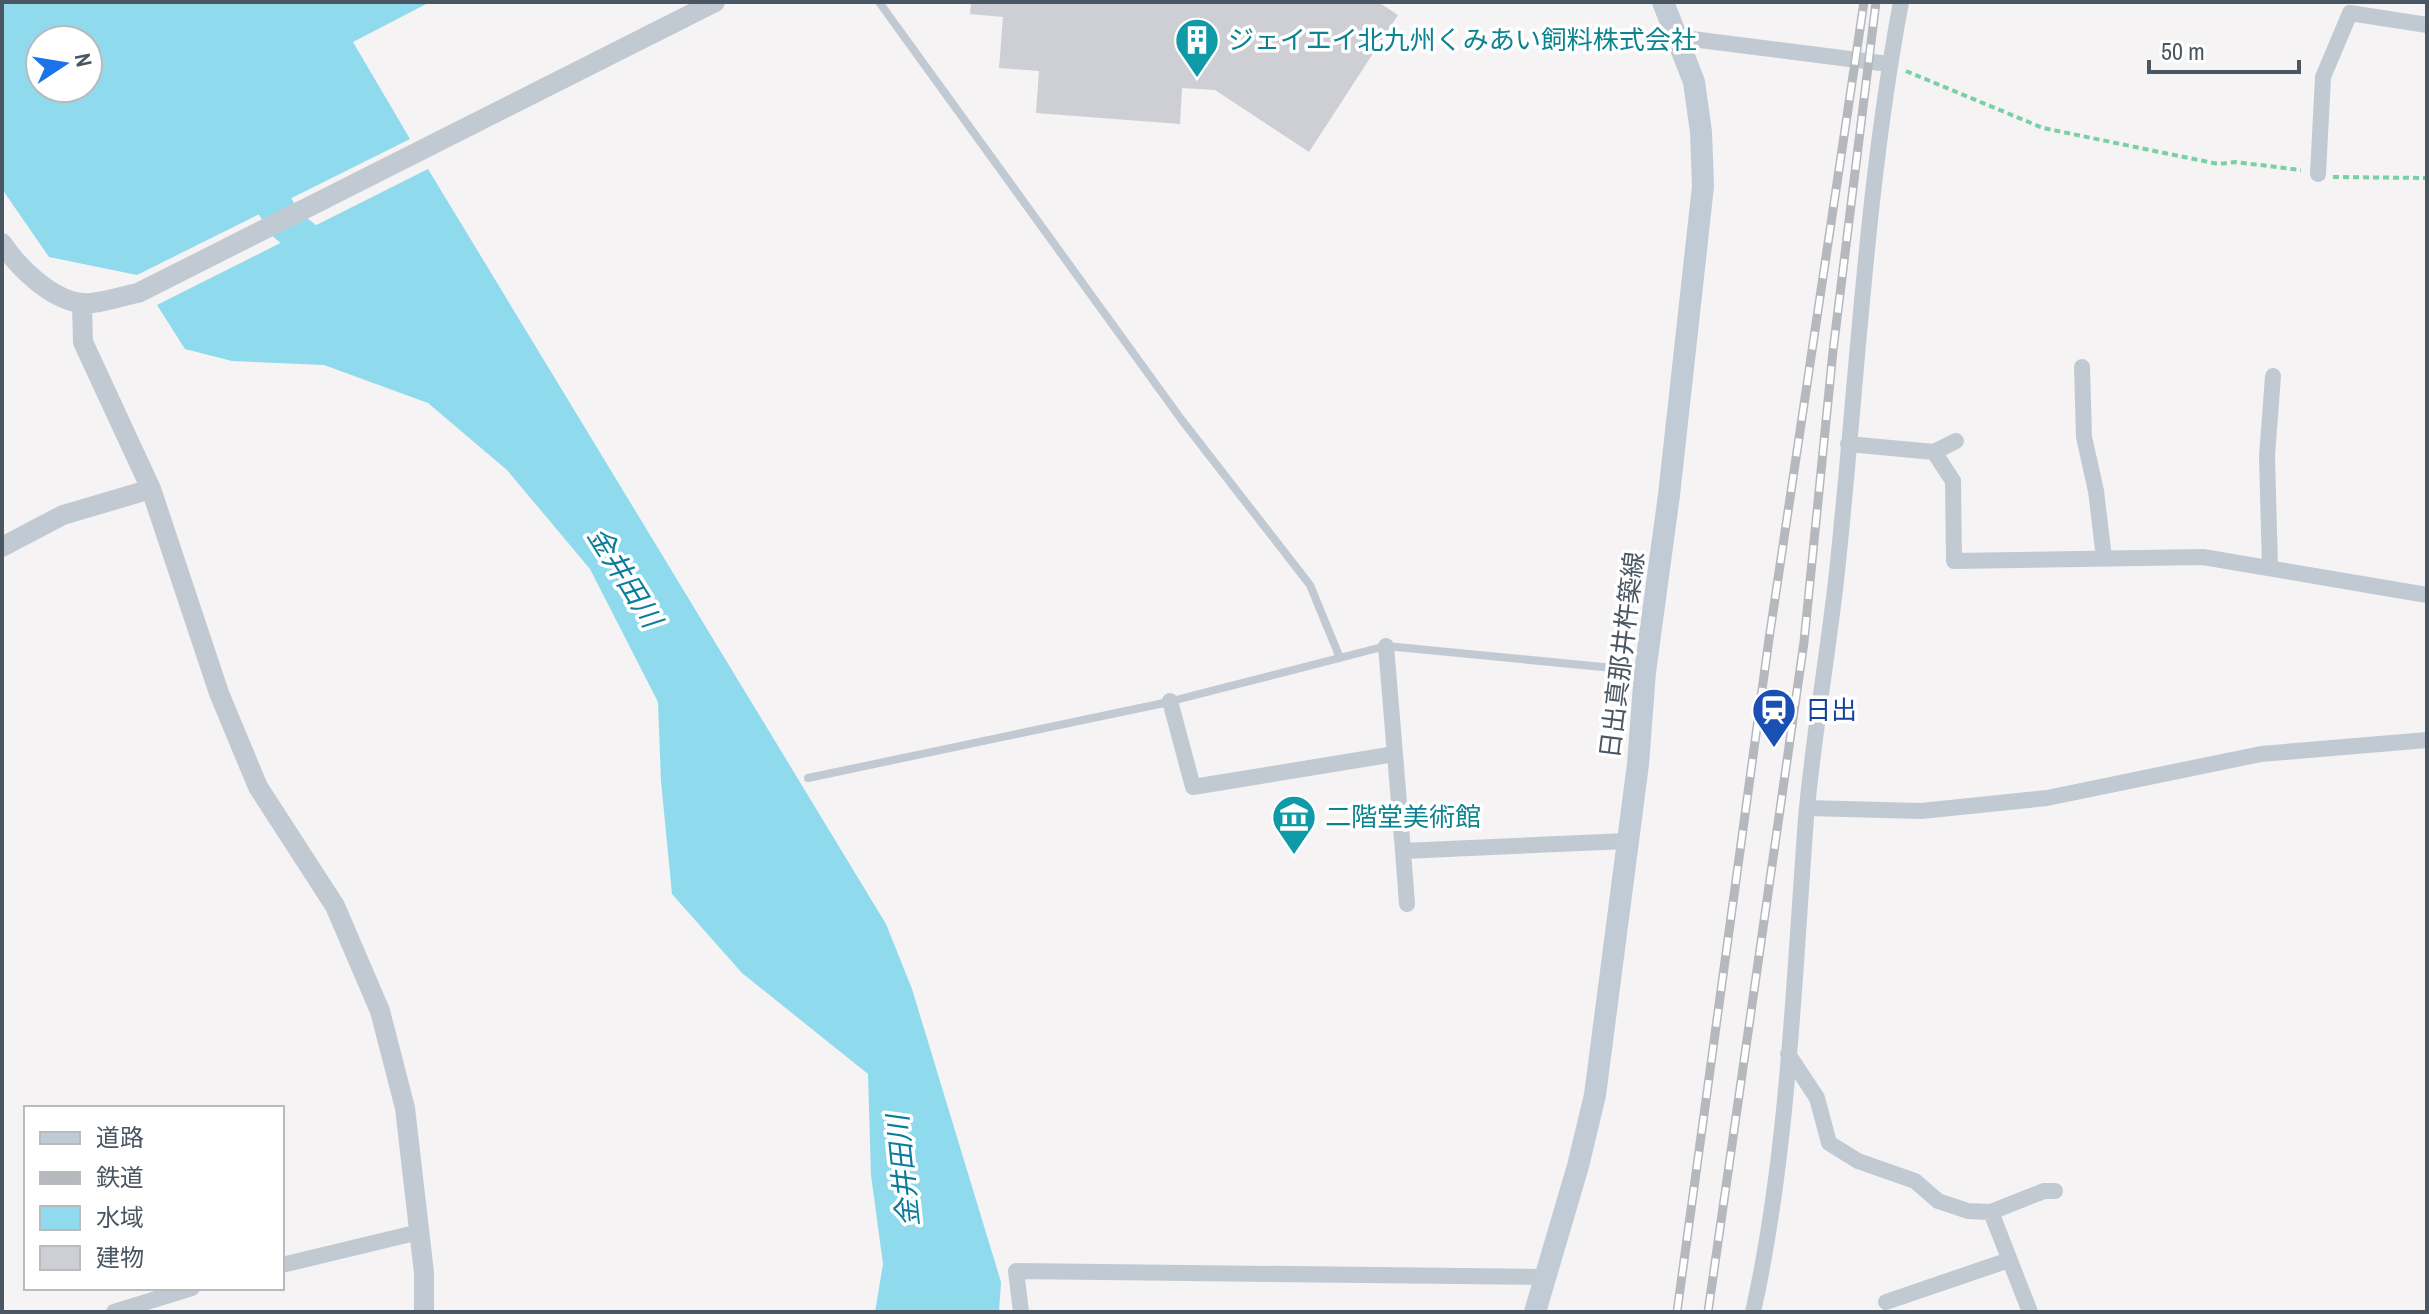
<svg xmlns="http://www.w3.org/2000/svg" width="2429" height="1314" font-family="'Archivo Narrow','Noto Sans JP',sans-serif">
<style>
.water{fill:#90daee;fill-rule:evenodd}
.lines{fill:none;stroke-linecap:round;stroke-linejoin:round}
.river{stroke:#90daee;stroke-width:36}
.building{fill:#cdcfd5}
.path{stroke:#7ad0a6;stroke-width:4;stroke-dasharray:6 4;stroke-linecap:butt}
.service{stroke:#c1cad2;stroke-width:8}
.minor{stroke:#c1cad2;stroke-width:16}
.tertiary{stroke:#c1cad2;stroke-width:20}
.secondary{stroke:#c1cbd6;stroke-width:22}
.rail-casing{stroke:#b5b8bd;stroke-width:9}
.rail{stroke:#fff;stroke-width:6;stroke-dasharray:18;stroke-linecap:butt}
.labels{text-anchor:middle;stroke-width:7;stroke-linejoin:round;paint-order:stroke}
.culture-label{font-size:26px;fill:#0d838f;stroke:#fff;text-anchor:start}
.street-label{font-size:26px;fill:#4a5661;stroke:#fff}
.transit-label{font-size:26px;fill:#164399;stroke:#fff;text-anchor:start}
.water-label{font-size:28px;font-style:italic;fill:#0c7c9b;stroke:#fff}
</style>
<rect width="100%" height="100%" fill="#f5f3f3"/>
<path class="water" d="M2,2H430L353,42L410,139L137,275L49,257L2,189ZM40,40H88V88H40Z
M428,169L886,924L912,989L1001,1282L999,1312H875L883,1264L871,1175L868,1074L742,973L672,894L661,781L658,702L590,569L507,470L428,403L324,365L232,361L185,349L157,305Z"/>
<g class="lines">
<path class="river" d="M248,165L287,225L335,263"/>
</g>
<path class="building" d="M971,2H1378L1398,15L1309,152L1215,90L1182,88L1180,124L1036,113L1039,71L999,68L1003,17L970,14Z"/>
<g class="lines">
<path class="path" d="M1906,71L2043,128L2218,164L2235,162L2301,170
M2333,177L2427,178"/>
<path class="service" d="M879,2L1181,419L1310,585L1340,658
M808,778L1164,703L1386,646L1644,671"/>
<path class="minor" d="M1676,37L1889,64
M2318,174L2323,77L2350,13L2427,25
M2082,367L2084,437L2096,491L2104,558
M1848,444L1934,452L1953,481L1954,561L2203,557L2427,595
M1934,452L1956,441
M2270,568L2267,456L2273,376
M1386,646L1403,851
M1170,701L1193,787L1395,754
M1807,808L1921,811L2047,798L2261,754L2427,740
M1407,904L1403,851L1627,841
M1788,1054L1817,1098L1829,1143L1858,1161L1915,1181L1938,1201L1968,1211L1991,1212L2030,1312
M1991,1212L2044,1191H2055
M282,1265L419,1232
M1886,1302L2009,1260
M114,1312L192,1288
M1021,1312L1016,1271L1546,1277
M1753,1312C1788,1156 1794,978 1806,818C1813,739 1827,660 1836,581C1857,388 1865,194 1901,2"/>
<path class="tertiary" d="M2,243C18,267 50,299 81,303C98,305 121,296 138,293L715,2
M82,303L83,342L151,489L219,693L258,787L335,906L380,1011L405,1108L424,1273V1312
M2,547L63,515L151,489"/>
<path class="secondary" d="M1535,1312L1578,1166L1595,1095L1638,764L1645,672L1669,495L1703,186L1701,132L1694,82L1663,2"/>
<g class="rail-casing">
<path id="rail" d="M1677,1312L1769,639L1864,2
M1708,1312L1804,642L1833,351L1876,2"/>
</g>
<use href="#rail" class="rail"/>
</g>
<defs>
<g id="building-pin" transform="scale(2.3)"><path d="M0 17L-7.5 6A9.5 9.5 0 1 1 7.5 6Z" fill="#0f9aa8" stroke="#fff"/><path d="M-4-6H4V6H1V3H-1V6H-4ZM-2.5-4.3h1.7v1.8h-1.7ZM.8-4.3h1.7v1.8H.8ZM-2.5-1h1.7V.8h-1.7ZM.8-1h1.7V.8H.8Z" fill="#fff"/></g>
<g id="station-pin" transform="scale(2.3)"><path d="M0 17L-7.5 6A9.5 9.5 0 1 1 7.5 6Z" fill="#1a4fb4" stroke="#fff"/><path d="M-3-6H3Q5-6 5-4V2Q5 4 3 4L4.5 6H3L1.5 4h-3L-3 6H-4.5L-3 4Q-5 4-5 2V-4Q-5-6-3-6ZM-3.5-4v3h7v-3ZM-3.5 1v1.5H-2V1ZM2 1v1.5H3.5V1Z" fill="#fff"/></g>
<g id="museum-pin" transform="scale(2.3)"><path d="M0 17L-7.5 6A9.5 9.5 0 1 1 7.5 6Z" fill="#0f9aa8" stroke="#fff"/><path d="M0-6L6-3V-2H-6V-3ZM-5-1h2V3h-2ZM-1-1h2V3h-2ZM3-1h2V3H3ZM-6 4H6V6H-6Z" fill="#fff"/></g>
</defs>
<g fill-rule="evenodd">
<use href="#building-pin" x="1197" y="40"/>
<use href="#station-pin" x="1774" y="710"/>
<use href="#museum-pin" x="1294" y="817"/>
</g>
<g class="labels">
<g class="culture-label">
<text x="1228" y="49">ジェイエイ北九州くみあい飼料株式会社</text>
<text x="1325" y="826">二階堂美術館</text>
</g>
<g class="street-label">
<text transform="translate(1622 655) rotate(-83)" y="9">日出真那井杵築線</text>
</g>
<g class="transit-label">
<text x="1805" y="719">日出</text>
</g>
<g class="water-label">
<text transform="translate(625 577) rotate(58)" y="10">金井田川</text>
<text transform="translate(903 1171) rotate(-96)" y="10">金井田川</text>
</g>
</g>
<rect width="2429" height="1314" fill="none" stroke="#4a5661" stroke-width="8"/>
<rect x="24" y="1106" width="260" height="184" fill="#ffffff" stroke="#b7bbc0" stroke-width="2"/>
<rect x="40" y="1132" width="40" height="12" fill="#c1cbd6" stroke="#b7bbc0" stroke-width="2"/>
<text x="96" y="1146" font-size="24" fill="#4a5661">道路</text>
<rect x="40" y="1172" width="40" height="12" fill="#b5b8bd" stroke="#b7bbc0" stroke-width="2"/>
<text x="96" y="1186" font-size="24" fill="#4a5661">鉄道</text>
<rect x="40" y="1206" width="40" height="24" fill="#90daee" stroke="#b7bbc0" stroke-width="2"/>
<text x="96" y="1226" font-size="24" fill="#4a5661">水域</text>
<rect x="40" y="1246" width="40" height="24" fill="#cdcfd5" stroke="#b7bbc0" stroke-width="2"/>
<text x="96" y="1266" font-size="24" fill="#4a5661">建物</text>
<g transform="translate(64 64) rotate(78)"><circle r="38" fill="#ffffff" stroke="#b7bbc0" stroke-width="2"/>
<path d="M0-6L14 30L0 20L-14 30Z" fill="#1a73e8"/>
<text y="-12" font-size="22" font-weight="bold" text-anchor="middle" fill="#4a5661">N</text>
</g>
<path d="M2149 60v12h150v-12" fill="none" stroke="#4a5661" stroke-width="4"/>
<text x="2161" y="60" font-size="24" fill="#4a5661" stroke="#ffffff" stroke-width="6" paint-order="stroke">50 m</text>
</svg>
